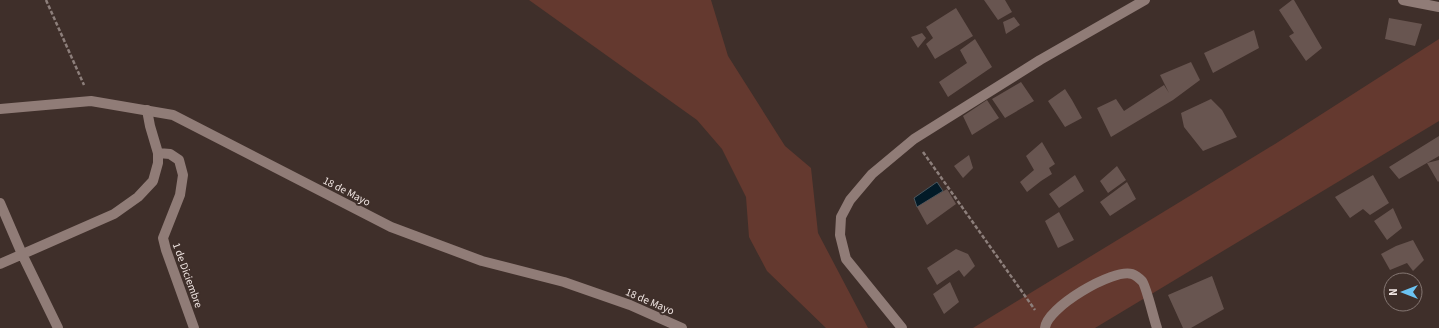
<svg xmlns="http://www.w3.org/2000/svg" width="1439" height="328" font-family="'Source Sans 3',sans-serif">
<style>
.green{fill:#64392f}
.water{fill:#021a27;stroke:#49575f}
.building{fill:#685550}
.lines{fill:none;stroke-linecap:round;stroke-linejoin:round}
.path{stroke:#8d7f7b;stroke-width:2.5;stroke-dasharray:4 2;stroke-linecap:butt}
.minor{stroke:#907c77;stroke-width:10}
.tertiary{stroke:#907c77;stroke-width:10}
.labels{text-anchor:middle;stroke-width:4;stroke-linejoin:round;paint-order:stroke}
.street-label{font-size:11px;fill:#efe4e1;stroke:#3f2f2a}
</style>
<rect width="100%" height="100%" fill="#3f2f2a"/>
<path class="green" d="M529,0H711L728,56L785,146L811,168L818,233L868,328H826L767,271L749,237L746,197L722,149L697,120Z
M1439,39V121L1095,328H973L1275,144Z"/>
<path class="water" d="M937,182L943,191L917,207L914,198Z"/>
<path class="building" d="M984,0H1005L1012,12L998,20Z
M1292,0H1294L1322,48L1306,61L1289,36L1294,33L1279,10Z
M956,8L973,36L935,59L926,44L933,38L926,27Z
M1014,17L1020,25L1006,34L1003,22Z
M1389,18L1422,24L1415,46L1385,39Z
M1254,30L1259,48L1213,73L1204,53Z
M922,33L926,38L918,48L911,37Z
M975,39L992,67L948,97L939,82L967,63L960,50Z
M1191,62L1200,80L1173,100L1111,137L1097,108L1116,99L1124,111L1164,85L1169,93L1160,75Z
M1021,82L1034,101L1005,118L992,99Z
M1065,89L1072,100L1082,118L1065,127L1048,101Z
M1211,99L1222,110L1237,137L1203,151L1184,127L1181,113Z
M987,100L999,118L972,135L963,116Z
M1439,136V156L1399,179L1389,167Z
M1042,142L1055,164L1049,168L1052,174L1041,181L1027,192L1020,182L1034,170L1026,156Z
M969,155L973,168L963,178L954,166Z
M1439,160V181L1438,182L1427,163Z
M1117,166L1126,180L1108,193L1100,181Z
M1075,175L1084,191L1059,208L1049,194Z
M1373,175L1389,203L1370,215L1363,209L1350,218L1335,197Z
M1127,182L1136,199L1110,216L1100,202Z
M947,189L956,204L927,225L917,207Z
M1393,208L1402,228L1387,240L1374,221Z
M1059,212L1074,240L1058,248L1045,221Z
M1413,240L1424,260L1413,271L1407,263L1390,270L1381,254L1396,246Z
M956,249L968,254L975,266L964,277L959,270L937,285L927,268Z
M1212,276L1224,309L1191,328H1183L1168,295Z
M950,282L959,302L944,314L933,294Z"/>
<g class="lines">
<path class="path" d="M46,0L84,85
M923,152L1035,310"/>
<path class="minor" d="M158,153L170,154L179,160L183,175L180,195L163,238L166,250L194,328
M0,203L22,254L58,328
M0,264L114,214L138,197L153,181L158,163V153L150,126L147,110
M1045,328C1046,308 1113,268 1132,274C1135,275 1140,279 1142,281C1146,285 1154,320 1157,328"/>
<path class="tertiary" d="M1403,0L1439,7
M0,109L91,101L173,115L391,227L482,261L564,282L630,305L682,328
M902,328L846,259L840,235L841,217L850,200L872,174L914,139L1040,60L1145,0"/>
</g>
<g class="labels">
<g class="street-label">
<text transform="translate(347 191) rotate(27)" y="4">18 de Mayo</text>
<text transform="translate(188 275) rotate(70)" y="4">1 de Diciembre</text>
<text transform="translate(650 301) rotate(23)" y="4">18 de Mayo</text>
</g>
</g>
<g transform="translate(1403 292) rotate(270)"><circle r="19" fill="#3f2f2a" stroke="#857773"/>
<path d="M0-3L7 15L0 10L-7 15Z" fill="#6bc3f2"/>
<text y="-6" font-size="11" font-weight="bold" text-anchor="middle" fill="#efe4e1">N</text>
</g>
</svg>
